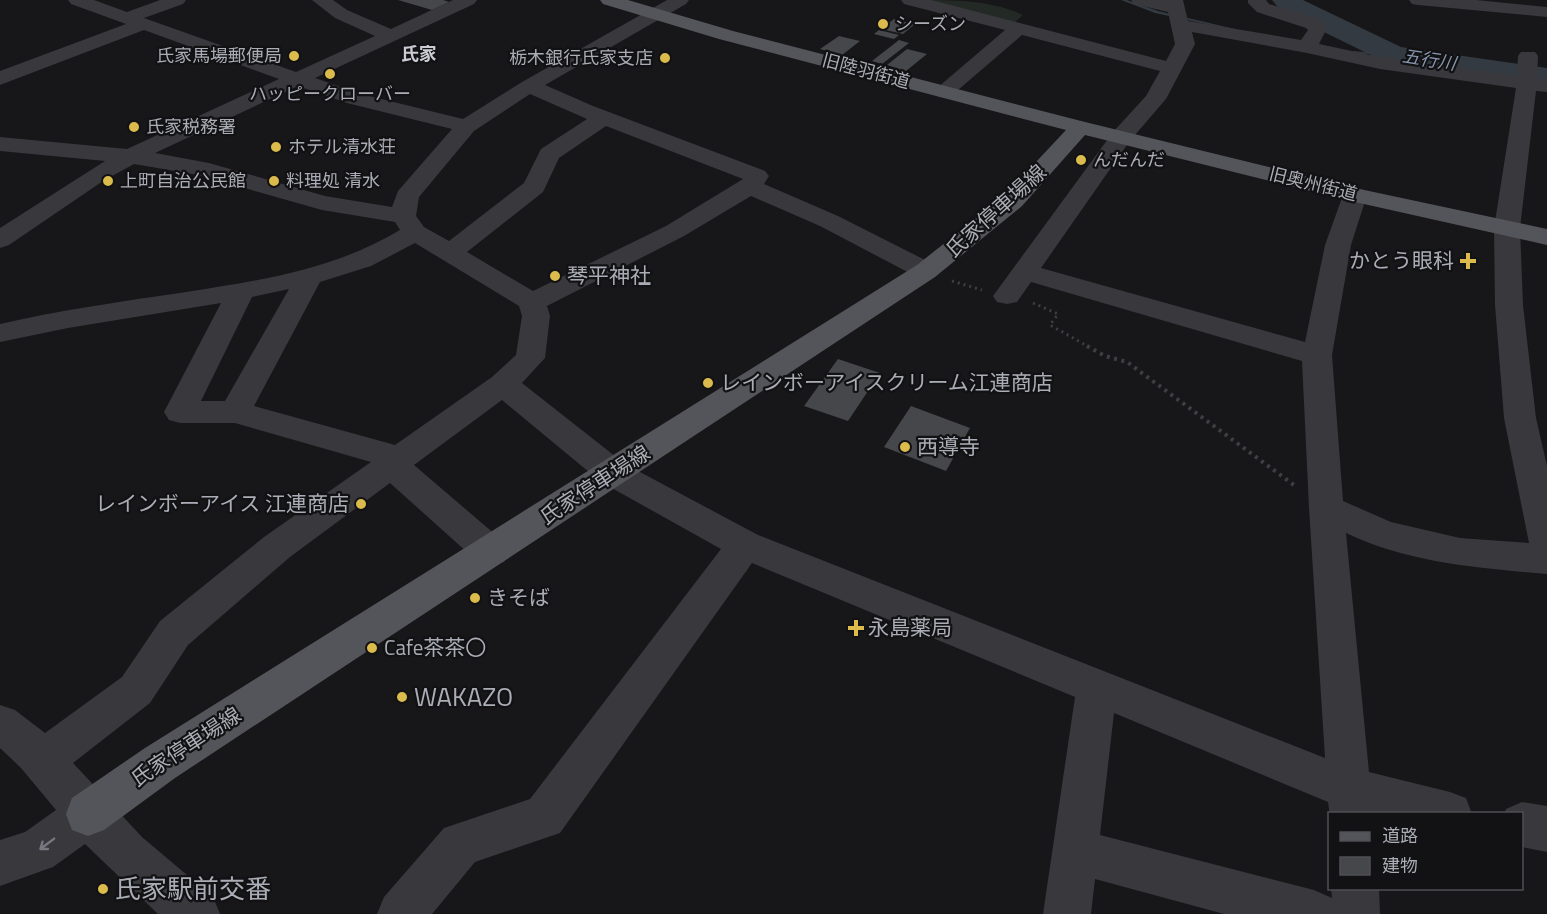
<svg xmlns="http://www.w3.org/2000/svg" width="1547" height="914" font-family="'Titillium Web','Noto Sans JP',sans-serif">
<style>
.green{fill:#232a25}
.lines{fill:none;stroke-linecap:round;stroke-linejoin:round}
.stream{fill:#333a41;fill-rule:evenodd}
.river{fill:#333a41;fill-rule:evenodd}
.building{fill:#46474a}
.path-far1{stroke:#3e3f43;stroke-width:3;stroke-dasharray:2 4;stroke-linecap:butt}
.path{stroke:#3e3f43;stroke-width:4;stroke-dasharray:3 4.5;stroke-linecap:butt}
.minor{fill:#38383d;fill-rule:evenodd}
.major{fill:#54555b;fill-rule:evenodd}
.oneway{stroke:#777880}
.poi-dot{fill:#dabb4c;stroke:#121113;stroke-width:2}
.labels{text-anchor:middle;stroke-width:4.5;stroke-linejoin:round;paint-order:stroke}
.far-poi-label{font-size:18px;fill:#aaadb6;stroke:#121113;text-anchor:start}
.far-neighbourhood-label{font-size:18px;font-weight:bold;fill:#cbccd3;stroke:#121113}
.far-water-label{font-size:18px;font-style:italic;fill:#8696ad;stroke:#121113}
.far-street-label{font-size:18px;fill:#aaadb6;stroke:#121113}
.street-label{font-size:21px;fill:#aaadb6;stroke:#121113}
.poi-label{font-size:21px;fill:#aaadb6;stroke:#121113;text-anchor:start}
.near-poi-label{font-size:26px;fill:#aaadb6;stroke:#121113;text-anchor:start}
</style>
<rect width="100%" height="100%" fill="#171618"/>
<path class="green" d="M917,0C954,0 991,0 1023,15L1012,25Z"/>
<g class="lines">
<path class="stream" d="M1121,0H1127L1158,11L1235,29L1233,30L1155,13Z
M1352,51L1394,54L1396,55L1394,56L1354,53L1352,52Z"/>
<path class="river" d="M1272,0H1303L1401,47L1547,68V88L1383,61L1281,11Z"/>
</g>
<path class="building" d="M398,0H443L449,2L432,10Z
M894,19L915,24L903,34L881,29Z
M879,30L899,35L894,39L874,34Z
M839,36L860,41L842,55L820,49Z
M899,40L909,43L882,64L872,61Z
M907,49L927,54L906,71L887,65Z
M838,359L880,373L848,421L804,406Z
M911,406L970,428L946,471L884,447Z"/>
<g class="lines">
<path class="path-far1" d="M952,281L982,290
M1033,303L1058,314L1050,325L1089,347"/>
<path class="path" d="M1087,346L1105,356L1127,362L1294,485"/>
<path class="minor" d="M68,0H94L127,12L160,0H186L183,4L144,18L296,72L375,36L335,18L312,0H333L347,10L391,29L453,0H477L474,4L315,78L361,94L463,119L522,82L667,0H689L686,4L545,85L593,106L765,171L769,176L764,184L838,216L935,265L939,271L935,277L926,279L917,277L820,226L751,196L684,236L547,306L550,316L545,358L522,383L625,464L758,535L1325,758L1309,508L1302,361L1031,282L1017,302L1007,304L997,302L993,296L1113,132L1146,96L1160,71L1022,35L951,96L944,98L937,96L934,92L937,88L1005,30L904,4L901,0H931L1166,61L1175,44L1168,12L1134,4L1131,0H1183L1188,21L1301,40L1308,30L1306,28L1257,12L1248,3V0H1266L1269,4L1321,20L1326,30L1319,44L1380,57L1517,76L1518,56L1521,52H1535L1538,56L1537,78L1547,80V92L1536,91L1520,228L1523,305L1536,418L1547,466V574C1478,568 1409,563 1346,533L1369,772L1450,792L1466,798L1472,814H1330V816L1328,802L1114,713L1100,835L1314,890L1332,898L1331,888H1379L1380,914H1224L1095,879L1091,914H1043L1075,697L752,563L560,833L475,862L432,914H377L384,897L444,828L530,799L721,549L601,482L502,400L414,465L504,542L509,552L504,562L491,566L478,562L390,483L290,557L188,645L150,703L73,763L142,837L213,897L220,914H158L85,844L53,867L0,886V840L25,832L56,810L21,768L0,748V705L15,710L45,733L122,677L160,621L264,537L371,462L235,423H180L169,420L164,412L221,303L68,328L0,342V324C61,310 124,301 186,292C262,280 333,270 400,230L395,222L322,210L198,175L134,164L103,181L9,245L0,248V228L105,161L0,151V137L127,149L279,79L144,30L0,85V71L126,24L71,4ZM1192,32L1307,53L1380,69L1516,88L1494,228L1495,305L1504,418L1529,543L1460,538L1391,522L1343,501L1332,355L1351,245L1367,195L1364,190L1355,188L1346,190L1343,195L1325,245L1305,342L1041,268L1129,142L1166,99L1195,44ZM298,86L347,103L452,129L398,191L392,207L325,196L209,163L155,153ZM530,94L587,119L541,149L524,183L449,241L424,227L416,216L419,197L474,131ZM606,126L743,179L666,226L533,291L467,252L543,192L559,158ZM415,243L519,306L522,316L516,355L492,377L395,445L254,406L320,282L371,266ZM289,289L225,401H201L252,297Z
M1409,0H1476L1547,7V17L1418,5L1412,4Z
M1522,802L1547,806V852L1522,847V814H1504L1506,809Z"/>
<path class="major" d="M600,0H628L733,31L1085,122L1355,188L1547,229V245L1355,202L1085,135L1022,206L935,277L175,778L104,830L88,836L72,830L66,814L72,798L145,748L917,265L1004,196L1066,130L719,39L603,4Z"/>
</g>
<defs><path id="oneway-shaft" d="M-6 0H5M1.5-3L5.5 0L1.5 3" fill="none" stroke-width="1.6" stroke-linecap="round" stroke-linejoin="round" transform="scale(1.5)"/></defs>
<use class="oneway" href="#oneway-shaft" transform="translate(47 844) rotate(143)"/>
<g class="poi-dot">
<circle cx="883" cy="24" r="6"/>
<circle cx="294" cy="56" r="6"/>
<circle cx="665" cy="58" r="6"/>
<circle cx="330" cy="74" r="6"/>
<circle cx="134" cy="127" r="6"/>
<circle cx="276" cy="147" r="6"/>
<circle cx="1081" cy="160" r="6"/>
<circle cx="108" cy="181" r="6"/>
<circle cx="274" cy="181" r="6"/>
<path d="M1465 252h6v6h6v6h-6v6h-6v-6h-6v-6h6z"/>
<circle cx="555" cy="276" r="6"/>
<circle cx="708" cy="383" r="6"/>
<circle cx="905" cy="447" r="6"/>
<circle cx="361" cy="504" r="6"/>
<circle cx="475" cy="598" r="6"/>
<path d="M853 619h6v6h6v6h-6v6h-6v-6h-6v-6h6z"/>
<circle cx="372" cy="648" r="6"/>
<circle cx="402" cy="697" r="6"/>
<circle cx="103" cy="889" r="6"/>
</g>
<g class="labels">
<g class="far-poi-label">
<text x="895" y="30">シーズン</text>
<text x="282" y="62" text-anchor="end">氏家馬場郵便局</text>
<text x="653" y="64" text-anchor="end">栃木銀行氏家支店</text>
<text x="330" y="100" text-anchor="middle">ハッピークローバー</text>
<text x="146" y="133">氏家税務署</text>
<text x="288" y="153">ホテル清水荘</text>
<text x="1093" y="166">んだんだ</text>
<text x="120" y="187">上町自治公民館</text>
<text x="286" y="187">料理処 清水</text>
</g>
<g class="far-neighbourhood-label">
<text x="419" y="60">氏家</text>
</g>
<g class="far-water-label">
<text transform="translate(1429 60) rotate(9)" y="6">五行川</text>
</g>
<g class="far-street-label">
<text transform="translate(866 71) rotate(15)" y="6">旧陸羽街道</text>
<text transform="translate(1313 184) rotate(14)" y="6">旧奥州街道</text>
</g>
<g class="street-label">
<text transform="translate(996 211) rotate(-42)" y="7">氏家停車場線</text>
<text transform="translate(595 485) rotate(-33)" y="7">氏家停車場線</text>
<text transform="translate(186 747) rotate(-33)" y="7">氏家停車場線</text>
</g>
<g class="poi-label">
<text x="1454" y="268" text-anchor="end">かとう眼科</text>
<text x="567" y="283">琴平神社</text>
<text x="720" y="390">レインボーアイスクリーム江連商店</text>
<text x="917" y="454">西導寺</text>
<text x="349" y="511" text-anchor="end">レインボーアイス 江連商店</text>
<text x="487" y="605">きそば</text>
<text x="868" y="635">永島薬局</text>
<text x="384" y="655">Cafe茶茶〇</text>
</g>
<g class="near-poi-label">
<text x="414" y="706">WAKAZO</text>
<text x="115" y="898">氏家駅前交番</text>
</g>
</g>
<rect x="1328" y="812" width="195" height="78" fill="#121113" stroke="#4f4f54" stroke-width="1.5"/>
<rect x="1340" y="832" width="30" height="9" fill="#54555b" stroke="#4f4f54" stroke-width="1.5"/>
<text x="1382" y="842" font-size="18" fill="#aaadb6">道路</text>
<rect x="1340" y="857" width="30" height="18" fill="#46474a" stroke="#4f4f54" stroke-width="1.5"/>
<text x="1382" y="872" font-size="18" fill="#aaadb6">建物</text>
</svg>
